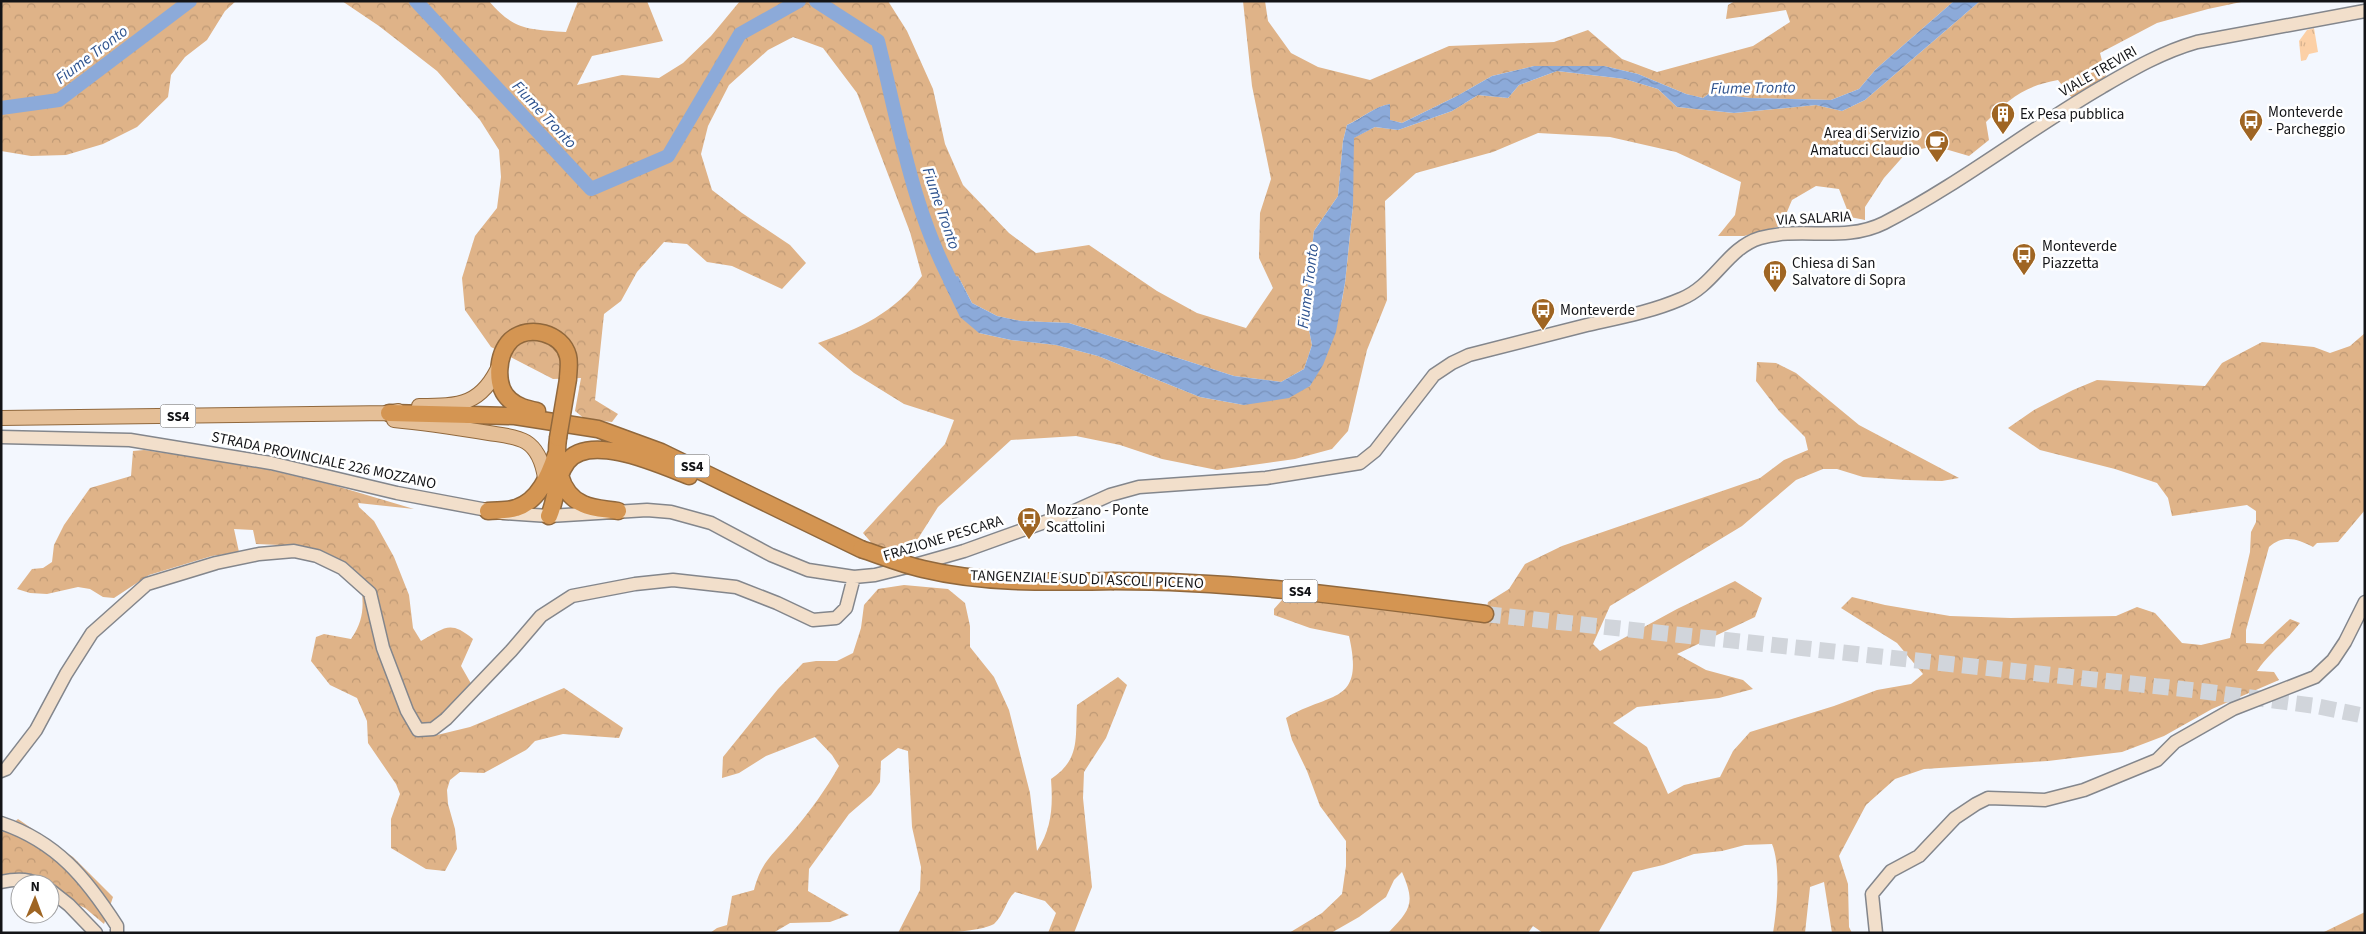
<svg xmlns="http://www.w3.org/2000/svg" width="2366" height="934" font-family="'Source Sans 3',sans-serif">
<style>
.grass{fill:url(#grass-tufts)}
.forest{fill:url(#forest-crowns)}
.water{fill:url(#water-waves)}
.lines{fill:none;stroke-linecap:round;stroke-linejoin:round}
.river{stroke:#8caad9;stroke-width:14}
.highway-tunnel{stroke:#d1d5db;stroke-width:16;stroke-dasharray:16 8;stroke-linecap:butt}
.secondary-casing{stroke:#83868c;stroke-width:15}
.primary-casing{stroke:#90683d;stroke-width:16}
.highway-casing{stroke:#90683d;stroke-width:19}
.secondary{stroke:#f2dfcb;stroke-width:12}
.primary{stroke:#e5bf97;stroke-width:14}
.highway{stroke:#d49552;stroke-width:16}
.highway-bridge-casing{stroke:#90683d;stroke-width:19;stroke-linecap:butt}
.highway-bridge{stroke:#d49552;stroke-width:16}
.labels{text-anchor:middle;stroke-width:5;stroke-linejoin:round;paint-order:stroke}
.shield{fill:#fff;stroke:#5a5a5d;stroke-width:1}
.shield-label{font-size:14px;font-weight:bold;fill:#131417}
.street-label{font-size:15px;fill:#131417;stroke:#fff}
.poi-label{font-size:15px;fill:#131417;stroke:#fff;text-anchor:start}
.water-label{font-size:16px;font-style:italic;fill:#2e538f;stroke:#fff}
</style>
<defs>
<pattern id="grass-tufts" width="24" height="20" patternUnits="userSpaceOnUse" patternTransform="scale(1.25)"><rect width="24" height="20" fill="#fcd0a6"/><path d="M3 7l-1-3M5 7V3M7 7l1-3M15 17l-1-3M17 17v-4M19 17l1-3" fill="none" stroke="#d7b28e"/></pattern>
<pattern id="forest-crowns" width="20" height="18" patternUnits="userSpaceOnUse" patternTransform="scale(1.25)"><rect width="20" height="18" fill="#dfb388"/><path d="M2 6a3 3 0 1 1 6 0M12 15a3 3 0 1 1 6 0" fill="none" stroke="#be9975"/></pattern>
<pattern id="water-waves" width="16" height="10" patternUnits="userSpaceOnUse" patternTransform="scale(1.25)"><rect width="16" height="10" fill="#8caad9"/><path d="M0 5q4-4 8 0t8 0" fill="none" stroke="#7891ba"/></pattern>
</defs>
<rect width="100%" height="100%" fill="#f3f7fe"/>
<path class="grass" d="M2314,28L2318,52L2309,54L2306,60L2301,61L2299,41L2307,30Z"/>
<path class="forest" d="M1,1H236L225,11L207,40L185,57L171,75L168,97L137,127L103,144L66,155L31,156L1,151Z
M342,1H489C514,31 530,29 566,32L578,1H647L663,41L592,56L577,85L622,75L659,78L683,63L711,36L740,1H888L907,31L933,89L945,144L963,185L1009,233L1036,253L1089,245L1157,291L1197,313L1246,328L1273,288L1259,258L1260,213L1271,179L1252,86L1243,1H1265L1268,21L1291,53L1318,67L1370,80L1449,46L1554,42L1588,30L1622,59L1657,72L1753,46L1790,22L1786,10L1726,19L1728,5L1735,1H1954L1876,69L1859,89L1831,100L1750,98L1710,93L1703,98L1686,94L1638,74L1604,66H1534L1492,76L1457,96L1402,123L1390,120V104C1376,106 1360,119 1347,125L1343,141L1338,196L1314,231L1305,309L1312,345L1304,369L1281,382L1234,376L1069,323L1021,321L997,316L972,303L958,276L979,333L1011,340L1056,345L1098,356L1200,397L1244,405L1310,386L1342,300L1345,283L1353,205V138L1375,127L1398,130L1452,111L1478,95L1508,98L1519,85L1557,71L1625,79L1658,89L1677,107L1734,113L1816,105L1842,111L1865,100L1980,1H2246L2208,9L2157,23L2100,53L2106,76L2076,103L2058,80C2024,86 2009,99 1986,122L1989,140L1969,156L1935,146L1907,152L1884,178L1865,207V220L1850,217L1839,189L1816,186L1792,200L1781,226L1744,236H1718L1735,215L1741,182L1676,152L1610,137L1538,133L1493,152L1416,173L1385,201L1387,300L1367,350L1348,431L1332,449L1295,459L1217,470L1162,459L1120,445L1076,436L1011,440L938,507L907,556L875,547L863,533L945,444L954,420L904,404L854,373L818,343C859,329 894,313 922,276L910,232L857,93L823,48L793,37L768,50L729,85L708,126L701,154L712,190L742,213L790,245L806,263L782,289L732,266L707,262L687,244L664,242L637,272L621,301L604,314L595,400L618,414L612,422L585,419L575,411L581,378L553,379L491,347L465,310L462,278L475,236L497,208L501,177L499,150L480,120L437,71L379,26Z
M2365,333V510L2338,542L2317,543L2313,547C2297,539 2284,534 2269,547L2246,630V643L2263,644L2290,619L2300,623C2287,640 2269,653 2257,671L2274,672L2279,680L2212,709L2164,736L2122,752L2048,761L1924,769L1895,779L1866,805L1839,856L1848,884L1849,927L1852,933H1832L1824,882L1810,887L1805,933H1773C1777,909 1781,866 1772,844L1745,845L1722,851L1694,854L1663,865L1633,872L1598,933H1543L1533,926L1528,933H1388C1412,909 1415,902 1402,872L1394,880L1386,897L1359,917L1331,933H1289L1322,913L1342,894L1346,866V841L1320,806L1307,771L1292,740L1286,718C1330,691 1365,706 1349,636L1310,628L1274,615V609L1282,600L1353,604L1425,615L1484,620L1488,602L1509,589L1525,564L1562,546L1760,478L1784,460L1808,450L1805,437L1779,411L1756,381L1757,362L1776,363L1796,373L1859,425L1959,478L1942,481L1906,480L1863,477L1837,469H1823L1796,480L1742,526L1610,606L1593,644L1600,651L1677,609L1735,581L1762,598L1755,617L1677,654L1706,670L1743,680L1753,689L1719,698L1637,707L1613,723L1647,747L1668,794L1684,785L1720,777L1733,751L1750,732L1834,706L1877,690L1911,684L1923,674L1897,643L1841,608L1852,597L1885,605L1950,616L2011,618L2116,616L2137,607L2155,613L2182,643L2201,645L2230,638L2250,552L2251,532L2256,522V511L2247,505L2172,516L2168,498L2157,483L2115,469L2040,450L2008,428L2034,410L2073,390L2097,380L2205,386L2222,363L2262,342L2314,347L2330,353L2350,346Z
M144,450L249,465L333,485L414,509L358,503L359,507L374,521L394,557L409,595L413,628L421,641C444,629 449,619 473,639L461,666L473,687L437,721V735L470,727L564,688L623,728L619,738L563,734L535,741L526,750L484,773L460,772L450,780L447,790L448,804L455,829L457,849L445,871L426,869L391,848V819L400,794L396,784L368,743L367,721L357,698L330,685L311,661L316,637L324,634L351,639C365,619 364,603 360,579L319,554L280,545L256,544L253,530L234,529L239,552L212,556L149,575L114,598L103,597L90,589L78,587L47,594L30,593L17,589L32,569L43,568L52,562L54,545L64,525L90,488L131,476L133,451Z
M904,585L948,589L965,603L970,626V647L994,677L1009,710L1030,793L1037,851C1052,828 1053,806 1051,779C1081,759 1075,738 1077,705L1118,677L1127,685L1106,738L1084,772L1083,798L1092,887L1074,933H1048L1056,913L1045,901L1015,892C1005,901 1005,914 994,924C975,934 923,933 898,933L920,890L921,867L912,827L908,751L898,748L881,761L880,782L871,795L849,814L809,869L808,891L849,915L830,922L790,923L773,933H710L717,928L727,925L732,896L754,890C762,859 775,853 794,830C811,810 826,789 839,766L832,755L815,737L766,756L739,773L722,778L723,757L778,689L803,663L816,661H837L853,653L861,628L864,605L878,589Z
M18,819L73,857L113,897L104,924L85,908L50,892V884L1,879V833Z
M2365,912V933H2322Z"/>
<path class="water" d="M1954,1H1980L1865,100L1842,111L1816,105L1734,113L1677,107L1658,89L1625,79L1557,71L1519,85L1508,98L1478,95L1452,111L1398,130L1375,127L1354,138L1353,205L1345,283L1336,332L1323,365L1310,386L1289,398L1244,405L1200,397L1098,356L1056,345L1011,340L979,333L960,317L943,282L958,276L972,303L997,316L1021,321L1069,323L1234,376L1281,382L1304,369L1312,345L1305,309L1314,231L1338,196L1343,141L1347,125C1361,119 1375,106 1390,104V120L1402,123L1457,96L1492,76L1534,66H1604L1638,74L1686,94L1703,98L1710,93L1750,98L1831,100L1859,89L1876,69Z"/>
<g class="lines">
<path class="river" d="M416,1L591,189L668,156L740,34L799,1
M816,1L878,41C899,126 914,219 959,296
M1,108L59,100L190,1"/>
<path class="highway-tunnel" d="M1485,614L2201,691L2316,706L2365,716"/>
<g class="secondary-casing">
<path id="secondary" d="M1,437L130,440L271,463L397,493L503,513L549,516L647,510L671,512L711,523L771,555L808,570L854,577L875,575L911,566L964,551L1070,513L1110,495L1139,487L1266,478L1360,463L1375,451L1434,375L1452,363L1469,355C1508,345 1547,335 1587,325C1618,318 1651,312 1681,299C1714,286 1727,248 1760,238C1801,226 1844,243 1884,223C1960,184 2028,130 2102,87C2133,69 2162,52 2197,42L2365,11
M1,771L6,769L36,730L66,674L92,633L147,584L216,563L259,554L294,551L317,556L342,568L370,593L383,648L407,711L418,730L433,729L446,719L511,651L541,616L572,596L635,584L673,580L736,587L777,603L813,620L836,618L846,608L854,577
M1,823C57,842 86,878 117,926V933
M1,882C14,879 27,878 38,884
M50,890L69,905L96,933
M1876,933L1872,894L1891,871L1919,856L1955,818L1976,804L1988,798L2045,800L2084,790L2157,760L2175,742L2233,709L2315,677L2333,660L2345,642L2365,602"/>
</g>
<g class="primary-casing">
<path id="primary" d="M419,406C460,406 482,405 500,364
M1,418L389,413L398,411
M394,420C426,423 458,428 489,433C501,435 516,436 526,442C539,450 543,465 545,478"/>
</g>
<g class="highway-casing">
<path id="highway" d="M537,411C527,409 518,407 510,400C494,386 497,354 511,340C529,324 562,333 568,356C570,364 568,372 568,379
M389,413L515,416L598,429L661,452L861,549
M558,438C555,461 558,493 583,504C593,509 606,509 618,511
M488,511C497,510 508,511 516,508C539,501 549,475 556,455
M549,516C557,498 555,478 567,462C589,432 661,465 689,476
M1114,581C1240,581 1361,598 1485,614"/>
</g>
<use href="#secondary" class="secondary"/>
<use href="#primary" class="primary"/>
<use href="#highway" class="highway"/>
<g class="highway-bridge-casing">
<path id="highway-bridge" d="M558,438L568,379
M861,549C882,556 902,564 923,569C985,584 1050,582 1114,581"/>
</g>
<use href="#highway-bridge" class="highway-bridge"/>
</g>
<defs>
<g id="building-pin" transform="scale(1.25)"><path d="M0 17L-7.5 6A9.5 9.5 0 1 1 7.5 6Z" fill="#9f6523" stroke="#fff"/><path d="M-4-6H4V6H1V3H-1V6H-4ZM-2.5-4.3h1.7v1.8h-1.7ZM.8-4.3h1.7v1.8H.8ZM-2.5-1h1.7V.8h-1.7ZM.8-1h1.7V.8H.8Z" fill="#fff"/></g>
<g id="bus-pin" transform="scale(1.25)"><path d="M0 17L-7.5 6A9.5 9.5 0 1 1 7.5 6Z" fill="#9f6523" stroke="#fff"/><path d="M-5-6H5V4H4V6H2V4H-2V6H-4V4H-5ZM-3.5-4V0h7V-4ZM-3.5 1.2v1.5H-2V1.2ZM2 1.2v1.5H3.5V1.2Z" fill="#fff"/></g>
<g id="cafe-pin" transform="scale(1.25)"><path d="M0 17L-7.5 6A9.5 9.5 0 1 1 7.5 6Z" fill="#9f6523" stroke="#fff"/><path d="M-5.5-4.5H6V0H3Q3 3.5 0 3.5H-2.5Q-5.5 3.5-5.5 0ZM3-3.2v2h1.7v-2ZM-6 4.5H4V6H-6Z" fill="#fff"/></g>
</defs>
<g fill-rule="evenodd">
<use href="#building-pin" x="2003" y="114"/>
<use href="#bus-pin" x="2251" y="121"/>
<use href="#cafe-pin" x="1937" y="142"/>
<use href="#bus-pin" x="2024" y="255"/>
<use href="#building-pin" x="1775" y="272"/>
<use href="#bus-pin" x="1543" y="310"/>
<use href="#bus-pin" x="1029" y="519"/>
</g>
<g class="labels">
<g class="shield">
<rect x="160.5" y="404.5" width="35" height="23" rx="4"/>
<rect x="674.5" y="454.5" width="35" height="23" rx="4"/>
<rect x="1282.5" y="579.5" width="35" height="23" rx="4"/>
</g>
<g class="shield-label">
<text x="178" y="421">SS4</text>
<text x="692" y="471">SS4</text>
<text x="1300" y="596">SS4</text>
</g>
<g class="street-label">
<text transform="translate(2098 71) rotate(-30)" y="5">VIALE TREVIRI</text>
<text transform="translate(1814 218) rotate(-3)" y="5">VIA SALARIA</text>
<text transform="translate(324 460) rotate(12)" y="5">STRADA PROVINCIALE 226 MOZZANO</text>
<text transform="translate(943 538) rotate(-17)" y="5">FRAZIONE PESCARA</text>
<text transform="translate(1087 579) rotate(2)" y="5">TANGENZIALE SUD DI ASCOLI PICENO</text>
</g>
<g class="poi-label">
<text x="2268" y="117">Monteverde<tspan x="2268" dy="17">- Parcheggio</tspan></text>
<text x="2020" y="119">Ex Pesa pubblica</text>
<text x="1920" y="138" text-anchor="end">Area di Servizio<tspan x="1920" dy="17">Amatucci Claudio</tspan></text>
<text x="2042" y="251">Monteverde<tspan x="2042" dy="17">Piazzetta</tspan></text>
<text x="1792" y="268">Chiesa di San<tspan x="1792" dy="17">Salvatore di Sopra</tspan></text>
<text x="1560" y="315">Monteverde</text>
<text x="1046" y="515">Mozzano - Ponte<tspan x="1046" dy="17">Scattolini</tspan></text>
</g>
<g class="water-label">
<text transform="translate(91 54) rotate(-37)" y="6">Fiume Tronto</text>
<text transform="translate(1753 87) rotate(-1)" y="6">Fiume Tronto</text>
<text transform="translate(545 114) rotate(47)" y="6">Fiume Tronto</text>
<text transform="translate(942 208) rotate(71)" y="6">Fiume Tronto</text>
<text transform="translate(1307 286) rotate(-83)" y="6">Fiume Tronto</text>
</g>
</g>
<rect width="2366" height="934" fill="none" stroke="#131417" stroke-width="5"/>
<g transform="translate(35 899) rotate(1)"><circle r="24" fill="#ffffff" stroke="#a1a1a2"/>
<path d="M0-4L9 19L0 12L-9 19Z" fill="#9f6523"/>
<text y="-8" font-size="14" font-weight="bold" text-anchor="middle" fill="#131417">N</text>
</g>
</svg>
